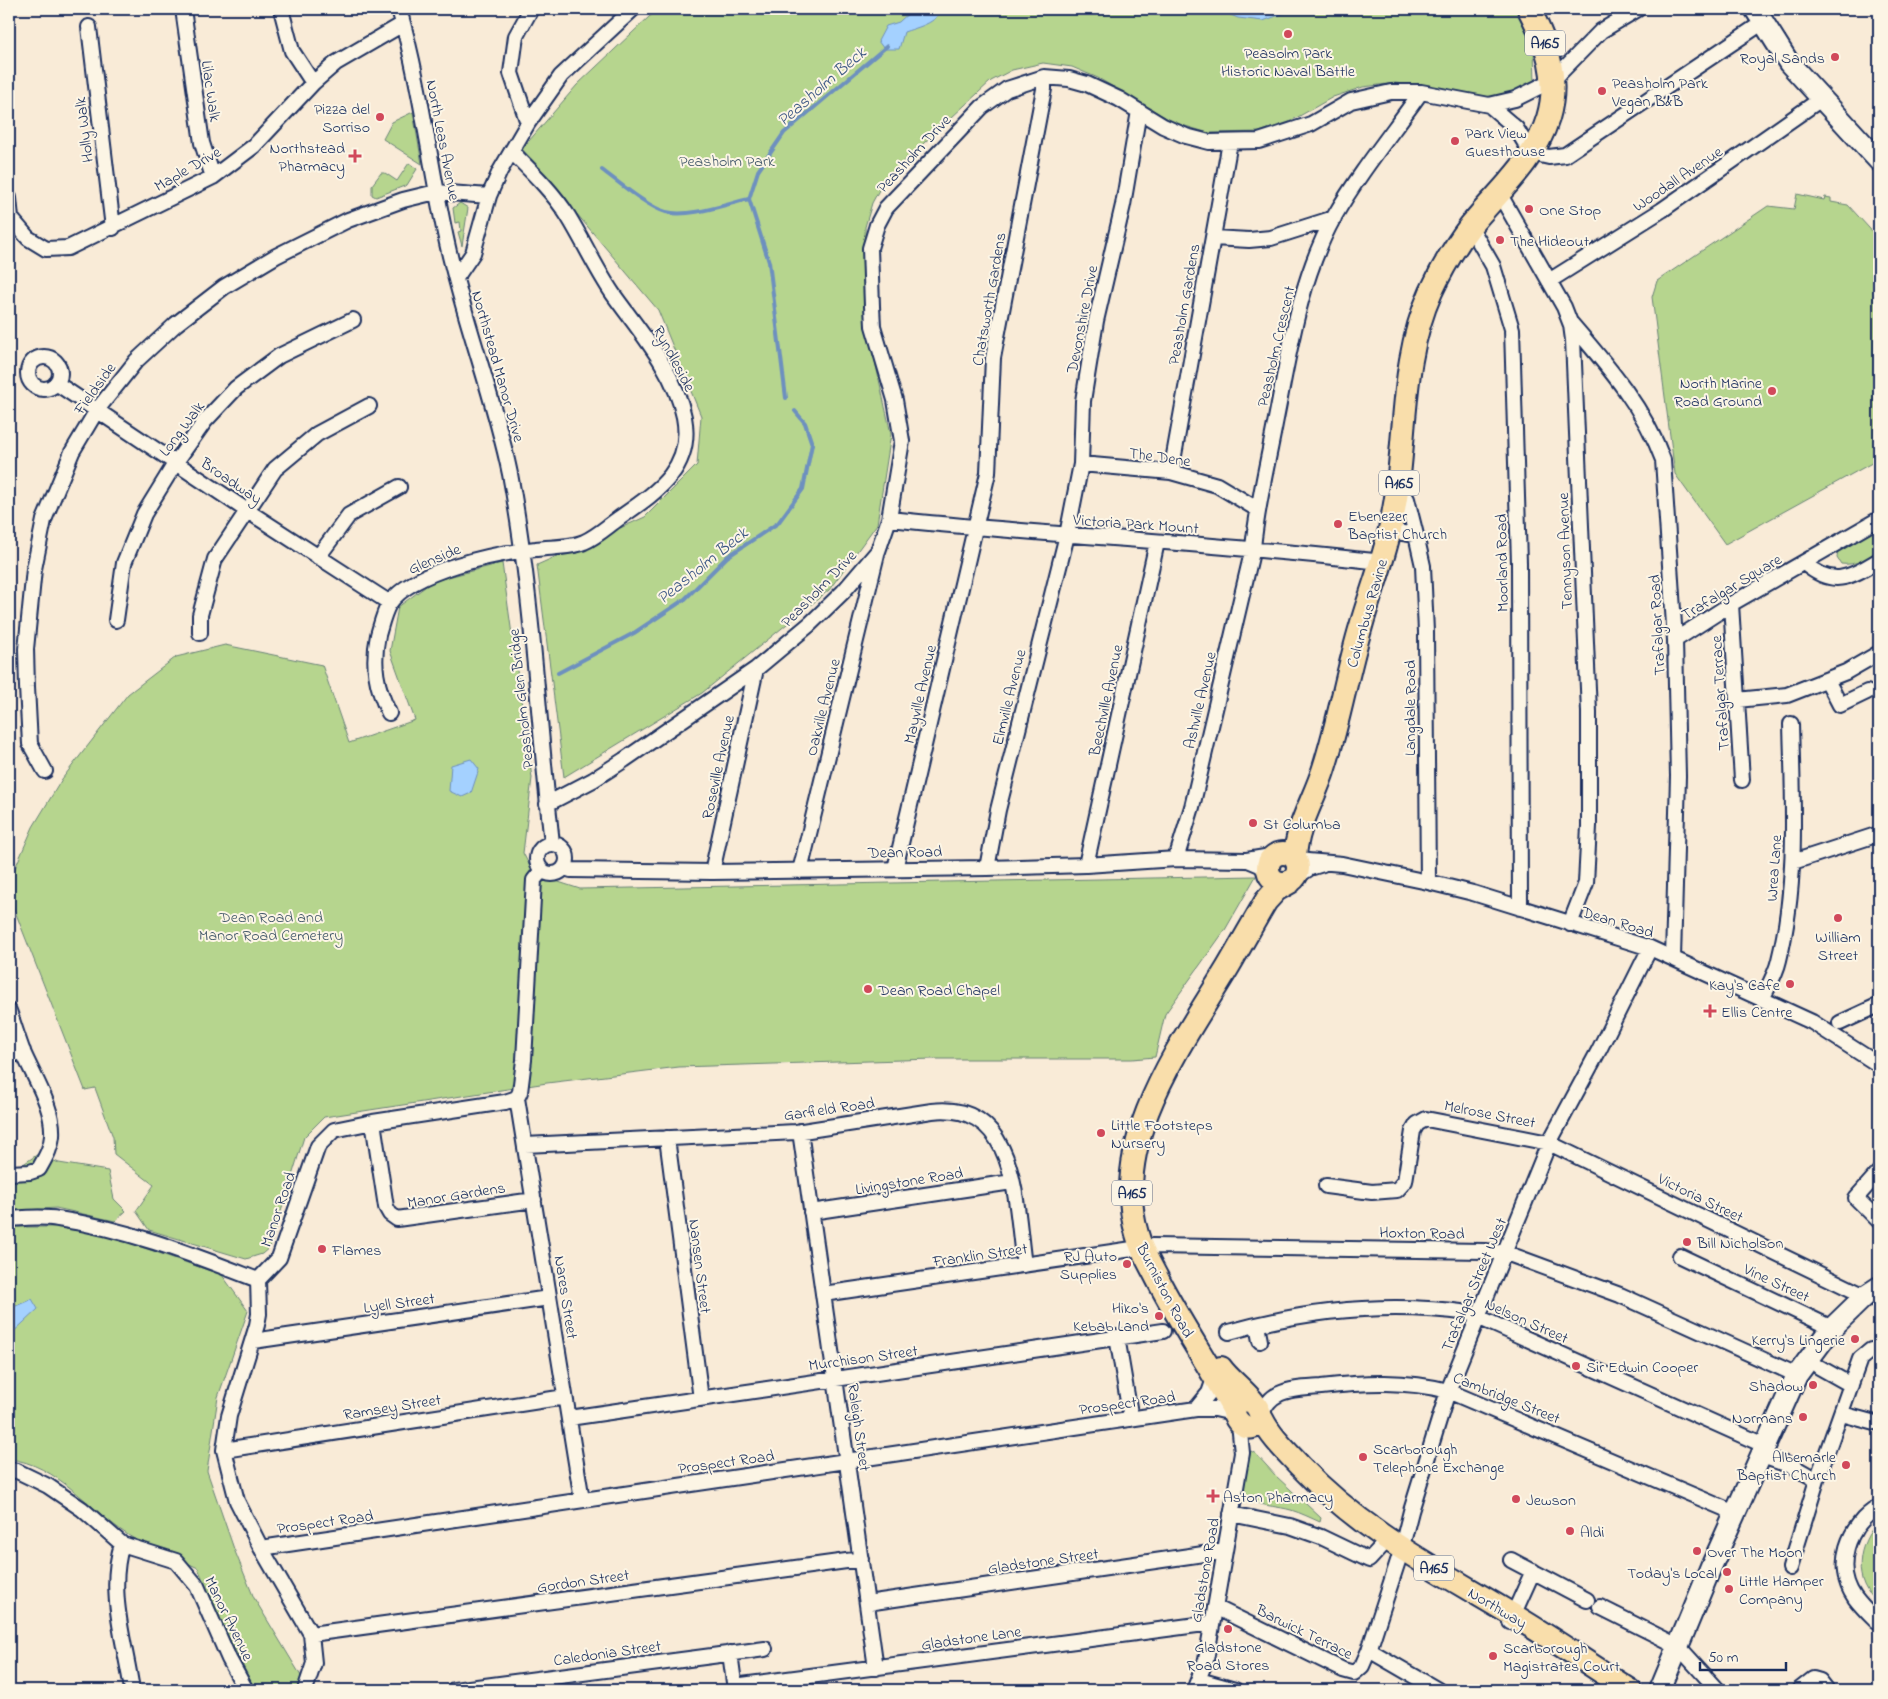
<svg xmlns="http://www.w3.org/2000/svg" width="1888" height="1699" font-family="'Indie Flower',sans-serif">
<style>
.green{fill:#b6d58e;stroke:#688276}
.water{fill:#a4d1ff;stroke:#6d90bf}
.lines{fill:none;stroke-linecap:round;stroke-linejoin:round}
.stream{stroke:#6d90bf;stroke-width:4}
.minor-casing{stroke:#1b2f5e;stroke-width:18}
.secondary-casing{stroke:#1b2f5e;stroke-width:24}
.primary-casing{stroke:#1b2f5e;stroke-width:26}
.minor{stroke:#fcf5e5;stroke-width:14}
.secondary{stroke:#fcf5e5;stroke-width:20}
.primary{stroke:#f9deab;stroke-width:22}
.poi-dot{fill:#d1495b;stroke:#fcf5e5;stroke-width:2}
.labels{text-anchor:middle;stroke-width:4;stroke-linejoin:round;paint-order:stroke}
.shield{fill:#fcf5e5;stroke:#5e6a86;stroke-width:1}
.shield-label{font-size:15px;font-weight:bold;fill:#1b2f5e}
.poi-label{font-size:16px;fill:#1b2f5e;stroke:#fcf5e5;text-anchor:start}
.street-label{font-size:16px;fill:#1b2f5e;stroke:#fcf5e5}
.park-label{font-size:16px;fill:#42586a;stroke:#fcf5e5}
.water-label{font-size:18px;font-style:italic;fill:#3d5886;stroke:#fcf5e5}
</style>
<rect width="100%" height="100%" fill="#f9ebd7"/>
<filter id="ink" filterUnits="userSpaceOnUse"><feTurbulence type="fractalNoise" baseFrequency=".02" numOctaves="2"/><feDisplacementMap in="SourceGraphic" scale="10" xChannelSelector="R" yChannelSelector="G"/><feConvolveMatrix kernelMatrix="1 2 1 2 8 2 1 2 1" color-interpolation-filters="sRGB"/></filter>
<g filter="url(#ink)">
<path class="green" d="M661,9H1516L1534,49L1535,83L1495,101L1441,88L1395,83L1363,87L1333,97L1289,122L1259,132L1209,133L1175,123L1098,78L1072,67L1043,63L1012,70L991,81L885,179L872,203L865,227L867,325L891,434L877,524L829,590L702,693L564,777L537,565L645,517L697,465L701,416L658,310L522,149L577,85L650,16Z
M413,112L422,164L383,139L392,122Z
M409,163L417,169L407,185L376,197L372,195V185L381,173H385L397,181Z
M1797,194L1824,200L1825,197L1831,198V202L1848,205L1879,239V459L1725,544L1675,474L1652,297L1657,281L1768,206L1794,209Z
M460,203L468,208L462,246L458,232L461,231L460,222L455,223L453,208Z
M1879,525V551C1868,558 1855,566 1841,564L1837,558L1838,550Z
M502,563L532,778L523,853L534,874L580,889L1256,876L1225,930L1165,1014L1155,1057L1132,1059H933L679,1067L547,1083L324,1117L304,1137L270,1247L262,1254L246,1259L149,1230L136,1211L154,1185L114,1154L113,1137L95,1088L85,1090L9,896V882L33,827L62,779L128,694L176,657L225,645L322,665L349,743L415,720L390,651L398,607L433,581Z
M38,1154L59,1163L108,1171L114,1199L126,1211L115,1221L56,1208L9,1211V1166L22,1165Z
M9,1227H55L110,1236L222,1275L248,1311L218,1397L207,1471L234,1549L254,1598L301,1676L315,1690H255L220,1620L198,1568C176,1557 149,1549 128,1535C90,1510 57,1464 9,1459Z
M1251,1451L1256,1454L1276,1476L1321,1518L1320,1522C1311,1518 1301,1513 1291,1510C1266,1503 1238,1509 1245,1473C1246,1466 1246,1457 1251,1451Z
M1879,1522V1602C1851,1585 1857,1541 1879,1522Z"/>
<path class="water" d="M913,9H940C939,23 915,28 904,32L899,49H884L878,41L886,26L899,22Z
M1216,9H1326H1296L1263,21L1238,18Z
M471,759L479,769L471,793L462,797L449,791L451,765Z
M32,1299L38,1309L9,1336V1309Z"/>
<g class="lines">
<path class="stream" d="M602,170C617,181 649,208 666,212C689,218 726,204 749,199
M786,398L769,262L749,199L758,171L784,133L887,46
M558,673L634,633L685,599L727,557L778,523L803,489L812,444L805,423L795,411"/>
<g class="minor-casing">
<path id="minor" d="M183,9L202,143L213,177
M281,9L292,51L313,83
M399,9C421,85 430,166 447,243C464,321 494,396 510,474C533,596 538,721 552,843
M89,27L113,228
M1489,105L1516,128L1531,153L1549,157L1565,155L1762,23
M528,123L511,73L516,36L531,9
M1499,193L1564,307L1571,325L1573,340L1589,712V826L1586,883L1570,924
M9,198L11,218L28,238L46,249L68,248L213,177L254,146L313,83L336,63L403,24
M1470,226L1493,266L1512,329L1519,563L1520,908
M1213,238L1249,240L1271,238L1334,218
M456,278L473,253L489,196L500,171L528,123L561,76L633,9
M1549,281L1662,210L1821,99
M1570,322C1606,364 1644,407 1663,460L1675,640L1678,776L1673,958
M28 373a16 16 0 1 1 32 0a16 16 0 1 1-32 0Z
M56,383L246,510L390,603
M1081,464L1171,472L1217,485L1257,509
M1171,472L1230,142
M1398,493L1407,499L1416,535
M889,519C1053,536 1217,543 1381,562
M1390,531L1416,535L1423,566L1426,632L1428,882
M318,557L349,515L399,487
M1804,563C1833,588 1849,578 1879,560
M1731,604L1742,780
M116,620L124,563L144,514L176,462L205,421L236,388L279,356L353,320
M200,633V615L215,559L275,469L317,434L369,406
M1675,640L1731,604L1879,519
M1827,680L1840,705L1867,692
M1737,700L1787,695L1846,672L1879,653
M389,713C376,687 372,664 378,635C381,625 384,612 389,604C412,570 497,553 536,549C550,547 571,548 584,542C596,537 608,526 618,519C655,493 694,469 684,417C675,371 640,332 613,294C596,269 584,242 568,216C553,192 532,172 512,152
M45,771L30,744L27,687L26,649L34,569L44,520L72,452L97,410L136,361L176,324L224,287L276,256L348,220L403,200L436,192L489,196
M547,804L593,780L624,760L756,669L810,624L843,592L878,551L889,519L902,441L895,400L873,326L872,306L870,248L877,225L886,208L982,107L1007,89L1044,77L1069,79L1087,84L1119,99L1163,126L1186,136L1209,142L1259,141L1311,124L1351,101L1391,92H1421L1489,105L1515,99L1553,80L1601,31L1638,9
M537 859a15 15 0 1 1 30 0a15 15 0 1 1-30 0Z
M1176,859L1192,807L1253,548C1257,506 1267,466 1275,424C1289,354 1299,280 1334,217C1359,173 1392,133 1421,92
M1248,860L1260,865L1269,874
M1296,860L1342,864L1428,882L1473,893L1650,948L1812,1022L1879,1065
M1793,862L1879,834
M1086,865L1157,542
M565,868L571,870L712,872L987,868L1086,865L1176,859L1247,860L1277,855
M987,868L998,810L1067,535L1081,464L1083,401L1096,321L1123,205L1139,111
M895,869L988,473L993,358L1044,89V77
M800,871L877,554
M712,872L756,669
M1296,877L1310,868L1323,864
M1762,999C1768,987 1776,974 1779,960C1798,883 1793,803 1791,724
M9,1011C14,1025 18,1039 23,1052C34,1078 54,1107 52,1136C51,1149 45,1158 39,1169L30,1172L9,1173
M1840,1023L1879,1005
M9,1056L23,1051
M517,1098L582,1500
M373,1122L386,1207L390,1214L397,1219L534,1200
M800,1131L876,1668
M667,1138L701,1399
M525,1145L796,1132L932,1111C1019,1101 1015,1205 1024,1265
M1879,1172L1856,1198L1879,1221
M1326,1186L1372,1192L1397,1190L1405,1181L1413,1131L1417,1124L1426,1119L1549,1143L1865,1296
M811,1212L1012,1182
M9,1219C25,1218 42,1216 58,1219C128,1229 193,1255 258,1280
M1680,1256L1832,1328
M823,1294L1153,1246L1485,1251L1506,1253L1620,1295L1797,1375
M1257,1325L1260,1341
M1229,1332C1307,1310 1389,1302 1469,1313L1766,1446
M1117,1337L1131,1419
M253,1341L549,1298
M1819,1367L1851,1385
M1196,1409L1209,1393L1215,1376
M1261,1414C1266,1405 1270,1398 1279,1394C1291,1388 1308,1388 1321,1387C1364,1382 1406,1380 1448,1391L1735,1513
M1842,1414L1879,1424
M569,1418L1163,1331
M224,1450L565,1397
M1762,1456L1794,1467L1817,1480
M9,1470L17,1471L48,1486L82,1509L122,1544L176,1561L197,1586L229,1659L246,1690
M1231,1514L1290,1526L1321,1537L1369,1560L1381,1547
M122,1544C107,1592 125,1642 132,1690
M261,1548L1196,1409H1215L1233,1413
M1511,1560L1587,1600
M1790,1568L1817,1480L1860,1359L1871,1350H1879
M867,1603L1224,1551
M1215,1607L1343,1670L1354,1673L1362,1666L1369,1650L1399,1558L1411,1511L1448,1391L1549,1143L1599,1050L1650,948
M1600,1607L1678,1646L1718,1690
M1876,1621C1869,1614 1861,1606 1855,1598C1833,1567 1848,1524 1879,1507
M1510,1622L1533,1571
M311,1634L861,1559
M1369,1650L1438,1690
M730,1653L735,1690
M1199,1680L1235,1690
M734,1686L1212,1623
M305,1690L314,1663L311,1634L261,1548L237,1501L224,1450L229,1416L257,1325L259,1314L258,1280L279,1258L318,1146L334,1130L373,1122L505,1102L517,1098L520,1092L524,1060L534,880L542,870
M454,1690L765,1649
M1194,1690L1206,1660L1242,1453L1239,1423
M1799,1690L1813,1679L1820,1681L1827,1690"/>
</g>
<g class="secondary-casing">
<path id="secondary" d="M1755,9L1789,63L1879,161
M1660,1690L1711,1567L1797,1375L1832,1328L1865,1296L1879,1287"/>
</g>
<g class="primary-casing">
<path id="primary" d="M1268 868a15 15 0 1 1 30 0a15 15 0 1 1-30 0Z
M1295,858C1296,826 1315,798 1324,768C1339,721 1347,673 1361,626C1370,594 1383,562 1390,529C1409,450 1397,367 1431,292C1442,268 1455,246 1471,225C1498,192 1535,161 1548,118C1560,78 1547,44 1529,9
M1221,1368C1231,1383 1266,1405 1260,1422C1249,1435 1235,1423 1233,1409L1240,1400L1252,1401
M1233,1409C1209,1365 1180,1323 1157,1278C1150,1264 1141,1250 1137,1234C1109,1140 1183,1042 1228,967C1241,945 1253,923 1266,901L1276,890L1290,882
M1262,1419C1271,1437 1286,1451 1300,1466C1364,1533 1433,1567 1511,1614C1552,1638 1590,1665 1630,1690"/>
</g>
<use href="#minor" class="minor"/>
<use href="#secondary" class="secondary"/>
<use href="#primary" class="primary"/>
</g>
</g>
<g class="poi-dot">
<circle cx="1288" cy="34" r="5"/>
<circle cx="1835" cy="57" r="5"/>
<circle cx="1602" cy="91" r="5"/>
<circle cx="380" cy="117" r="5"/>
<circle cx="1455" cy="141" r="5"/>
<path d="M352.5 148.5h5v5h5v5h-5v5h-5v-5h-5v-5h5z"/>
<circle cx="1529" cy="209" r="5"/>
<circle cx="1500" cy="240" r="5"/>
<circle cx="1772" cy="391" r="5"/>
<circle cx="1338" cy="524" r="5"/>
<circle cx="1253" cy="823" r="5"/>
<circle cx="1838" cy="918" r="5"/>
<circle cx="1790" cy="984" r="5"/>
<circle cx="868" cy="989" r="5"/>
<path d="M1707.5 1003.5h5v5h5v5h-5v5h-5v-5h-5v-5h5z"/>
<circle cx="1101" cy="1133" r="5"/>
<circle cx="1687" cy="1242" r="5"/>
<circle cx="322" cy="1249" r="5"/>
<circle cx="1127" cy="1264" r="5"/>
<circle cx="1159" cy="1316" r="5"/>
<circle cx="1855" cy="1339" r="5"/>
<circle cx="1576" cy="1366" r="5"/>
<circle cx="1813" cy="1385" r="5"/>
<circle cx="1803" cy="1417" r="5"/>
<circle cx="1363" cy="1457" r="5"/>
<circle cx="1846" cy="1465" r="5"/>
<path d="M1210.5 1488.5h5v5h5v5h-5v5h-5v-5h-5v-5h5z"/>
<circle cx="1516" cy="1499" r="5"/>
<circle cx="1570" cy="1531" r="5"/>
<circle cx="1697" cy="1551" r="5"/>
<circle cx="1727" cy="1572" r="5"/>
<circle cx="1729" cy="1589" r="5"/>
<circle cx="1228" cy="1629" r="5"/>
<circle cx="1493" cy="1656" r="5"/>
</g>
<g class="labels">
<g class="shield">
<rect x="1525" y="30.5" width="40" height="25" rx="4"/>
<rect x="1379" y="470.5" width="40" height="25" rx="4"/>
<rect x="1112" y="1180.5" width="40" height="25" rx="4"/>
<rect x="1414" y="1555.5" width="40" height="25" rx="4"/>
</g>
<g class="shield-label">
<text x="1545" y="48">A165</text>
<text x="1399" y="488">A165</text>
<text x="1132" y="1198">A165</text>
<text x="1434" y="1573">A165</text>
</g>
<g class="poi-label">
<text x="1288" y="58" text-anchor="middle">Peasolm Park<tspan x="1288" dy="18">Historic Naval Battle</tspan></text>
<text x="1825" y="63" text-anchor="end">Royal Sands</text>
<text x="1612" y="88">Peasholm Park<tspan x="1612" dy="18">Vegan B&amp;B</tspan></text>
<text x="370" y="114" text-anchor="end">Pizza del<tspan x="370" dy="18">Sorriso</tspan></text>
<text x="1465" y="138">Park View<tspan x="1465" dy="18">Guesthouse</tspan></text>
<text x="345" y="153" text-anchor="end">Northstead<tspan x="345" dy="18">Pharmacy</tspan></text>
<text x="1539" y="215">One Stop</text>
<text x="1510" y="246">The Hideout</text>
<text x="1762" y="388" text-anchor="end">North Marine<tspan x="1762" dy="18">Road Ground</tspan></text>
<text x="1348" y="521">Ebenezer<tspan x="1348" dy="18">Baptist Church</tspan></text>
<text x="1263" y="829">St Columba</text>
<text x="1838" y="942" text-anchor="middle">William<tspan x="1838" dy="18">Street</tspan></text>
<text x="1780" y="990" text-anchor="end">Kay's Cafe</text>
<text x="878" y="995">Dean Road Chapel</text>
<text x="1721" y="1017">Ellis Centre</text>
<text x="1111" y="1130">Little Footsteps<tspan x="1111" dy="18">Nursery</tspan></text>
<text x="1697" y="1248">Bill Nicholson</text>
<text x="332" y="1255">Flames</text>
<text x="1117" y="1261" text-anchor="end">RJ Auto<tspan x="1117" dy="18">Supplies</tspan></text>
<text x="1149" y="1313" text-anchor="end">Hiko's<tspan x="1149" dy="18">Kebab Land</tspan></text>
<text x="1845" y="1345" text-anchor="end">Kerry's Lingerie</text>
<text x="1586" y="1372">Sir Edwin Cooper</text>
<text x="1803" y="1391" text-anchor="end">Shadow</text>
<text x="1793" y="1423" text-anchor="end">Normans</text>
<text x="1373" y="1454">Scarborough<tspan x="1373" dy="18">Telephone Exchange</tspan></text>
<text x="1836" y="1462" text-anchor="end">Albemarle<tspan x="1836" dy="18">Baptist Church</tspan></text>
<text x="1223" y="1502">Aston Pharmacy</text>
<text x="1526" y="1505">Jewson</text>
<text x="1580" y="1537">Aldi</text>
<text x="1707" y="1557">Over The Moon</text>
<text x="1717" y="1578" text-anchor="end">Today's Local</text>
<text x="1739" y="1586">Little Hamper<tspan x="1739" dy="18">Company</tspan></text>
<text x="1228" y="1652" text-anchor="middle">Gladstone<tspan x="1228" dy="18">Road Stores</tspan></text>
<text x="1503" y="1653">Scarborough<tspan x="1503" dy="18">Magistrates Court</tspan></text>
</g>
<g class="street-label">
<text transform="translate(212 91) rotate(82)" y="6">Lilac Walk</text>
<text transform="translate(83 130) rotate(-97)" y="6">Holly Walk</text>
<text transform="translate(444 140) rotate(79)" y="6">North Leas Avenue</text>
<text transform="translate(913 153) rotate(-47)" y="6">Peasholm Drive</text>
<text transform="translate(187 168) rotate(-30)" y="6">Maple Drive</text>
<text transform="translate(1677 178) rotate(-34)" y="6">Woodall Avenue</text>
<text transform="translate(988 299) rotate(-80)" y="6">Chatsworth Gardens</text>
<text transform="translate(1183 304) rotate(-80)" y="6">Peasholm Gardens</text>
<text transform="translate(1081 319) rotate(-79)" y="6">Devonshire Drive</text>
<text transform="translate(1275 346) rotate(-77)" y="6">Peasholm Crescent</text>
<text transform="translate(675 358) rotate(62)" y="6">Ryndleside</text>
<text transform="translate(499 366) rotate(74)" y="6">Northstead Manor Drive</text>
<text transform="translate(94 388) rotate(-54)" y="6">Fieldside</text>
<text transform="translate(181 428) rotate(-53)" y="6">Long Walk</text>
<text transform="translate(1160 456) rotate(8)" y="6">The Dene</text>
<text transform="translate(232 480) rotate(34)" y="6">Broadway</text>
<text transform="translate(1136 523) rotate(4)" y="6">Victoria Park Mount</text>
<text transform="translate(1564 551) rotate(-92)" y="6">Tennyson Avenue</text>
<text transform="translate(434 558) rotate(-23)" y="6">Glenside</text>
<text transform="translate(1501 563) rotate(-91)" y="6">Moorland Road</text>
<text transform="translate(1731 586) rotate(-31)" y="6">Trafalgar Square</text>
<text transform="translate(818 588) rotate(-46)" y="6">Peasholm Drive</text>
<text transform="translate(1366 613) rotate(-74)" y="6">Columbus Ravine</text>
<text transform="translate(1656 625) rotate(-93)" y="6">Trafalgar Road</text>
<text transform="translate(1719 693) rotate(-94)" y="6">Trafalgar Terrace</text>
<text transform="translate(919 694) rotate(-77)" y="6">Mayville Avenue</text>
<text transform="translate(1008 697) rotate(-76)" y="6">Elmville Avenue</text>
<text transform="translate(520 699) rotate(-96)" y="6">Peasholm Glen Bridge</text>
<text transform="translate(1105 700) rotate(-78)" y="6">Beechville Avenue</text>
<text transform="translate(1199 700) rotate(-77)" y="6">Ashville Avenue</text>
<text transform="translate(822 707) rotate(-76)" y="6">Oakville Avenue</text>
<text transform="translate(1409 708) rotate(-90)" y="6">Langdale Road</text>
<text transform="translate(717 767) rotate(-78)" y="6">Roseville Avenue</text>
<text transform="translate(905 851) rotate(-1)" y="6">Dean Road</text>
<text transform="translate(1773 868) rotate(-86)" y="6">Wrea Lane</text>
<text transform="translate(1618 921) rotate(17)" y="6">Dean Road</text>
<text transform="translate(829 1108) rotate(-8)" y="6">Garfield Road</text>
<text transform="translate(1490 1113) rotate(11)" y="6">Melrose Street</text>
<text transform="translate(909 1180) rotate(-9)" y="6">Livingstone Road</text>
<text transform="translate(456 1194) rotate(-9)" y="6">Manor Gardens</text>
<text transform="translate(1701 1197) rotate(26)" y="6">Victoria Street</text>
<text transform="translate(277 1209) rotate(-71)" y="6">Manor Road</text>
<text transform="translate(1422 1232) rotate(1)" y="6">Hoxton Road</text>
<text transform="translate(980 1254) rotate(-8)" y="6">Franklin Street</text>
<text transform="translate(701 1266) rotate(83)" y="6">Nansen Street</text>
<text transform="translate(1777 1282) rotate(25)" y="6">Vine Street</text>
<text transform="translate(1473 1284) rotate(-67)" y="6">Trafalgar Street West</text>
<text transform="translate(1166 1290) rotate(62)" y="6">Burniston Road</text>
<text transform="translate(567 1297) rotate(81)" y="6">Nares Street</text>
<text transform="translate(399 1302) rotate(-8)" y="6">Lyell Street</text>
<text transform="translate(1527 1320) rotate(24)" y="6">Nelson Street</text>
<text transform="translate(863 1357) rotate(-8)" y="6">Murchison Street</text>
<text transform="translate(1507 1397) rotate(22)" y="6">Cambridge Street</text>
<text transform="translate(1127 1402) rotate(-8)" y="6">Prospect Road</text>
<text transform="translate(392 1406) rotate(-9)" y="6">Ramsey Street</text>
<text transform="translate(860 1427) rotate(82)" y="6">Raleigh Street</text>
<text transform="translate(726 1461) rotate(-8)" y="6">Prospect Road</text>
<text transform="translate(325 1521) rotate(-8)" y="6">Prospect Road</text>
<text transform="translate(1043 1560) rotate(-8)" y="6">Gladstone Street</text>
<text transform="translate(1204 1570) rotate(-80)" y="6">Gladstone Road</text>
<text transform="translate(583 1580) rotate(-8)" y="6">Gordon Street</text>
<text transform="translate(1498 1607) rotate(31)" y="6">Northway</text>
<text transform="translate(230 1618) rotate(64)" y="6">Manor Avenue</text>
<text transform="translate(1305 1631) rotate(26)" y="6">Barwick Terrace</text>
<text transform="translate(971 1637) rotate(-8)" y="6">Gladstone Lane</text>
<text transform="translate(607 1652) rotate(-8)" y="6">Caledonia Street</text>
</g>
<g class="park-label">
<text x="727" y="166">Peasholm Park</text>
<text x="271" y="922">Dean Road and<tspan x="271" dy="18">Manor Road Cemetery</tspan></text>
</g>
<g class="water-label">
<text transform="translate(821 86) rotate(-41)" y="6">Peasholm Beck</text>
<text transform="translate(702 565) rotate(-39)" y="6">Peasholm Beck</text>
</g>
</g>
<rect width="1888" height="1699" fill="none" stroke="#fcf5e5" stroke-width="30"/>
<rect x="15" y="15" width="1858" height="1669" fill="none" stroke="#1b2f5e" stroke-width="2" filter="url(#ink)"/>
<path d="M1700 1662v8h86v-8" fill="none" stroke="#1b2f5e" stroke-width="2.5"/>
<text x="1708" y="1662" font-size="15" fill="#1b2f5e" stroke="#fcf5e5" stroke-width="4" paint-order="stroke">50 m</text>
</svg>
